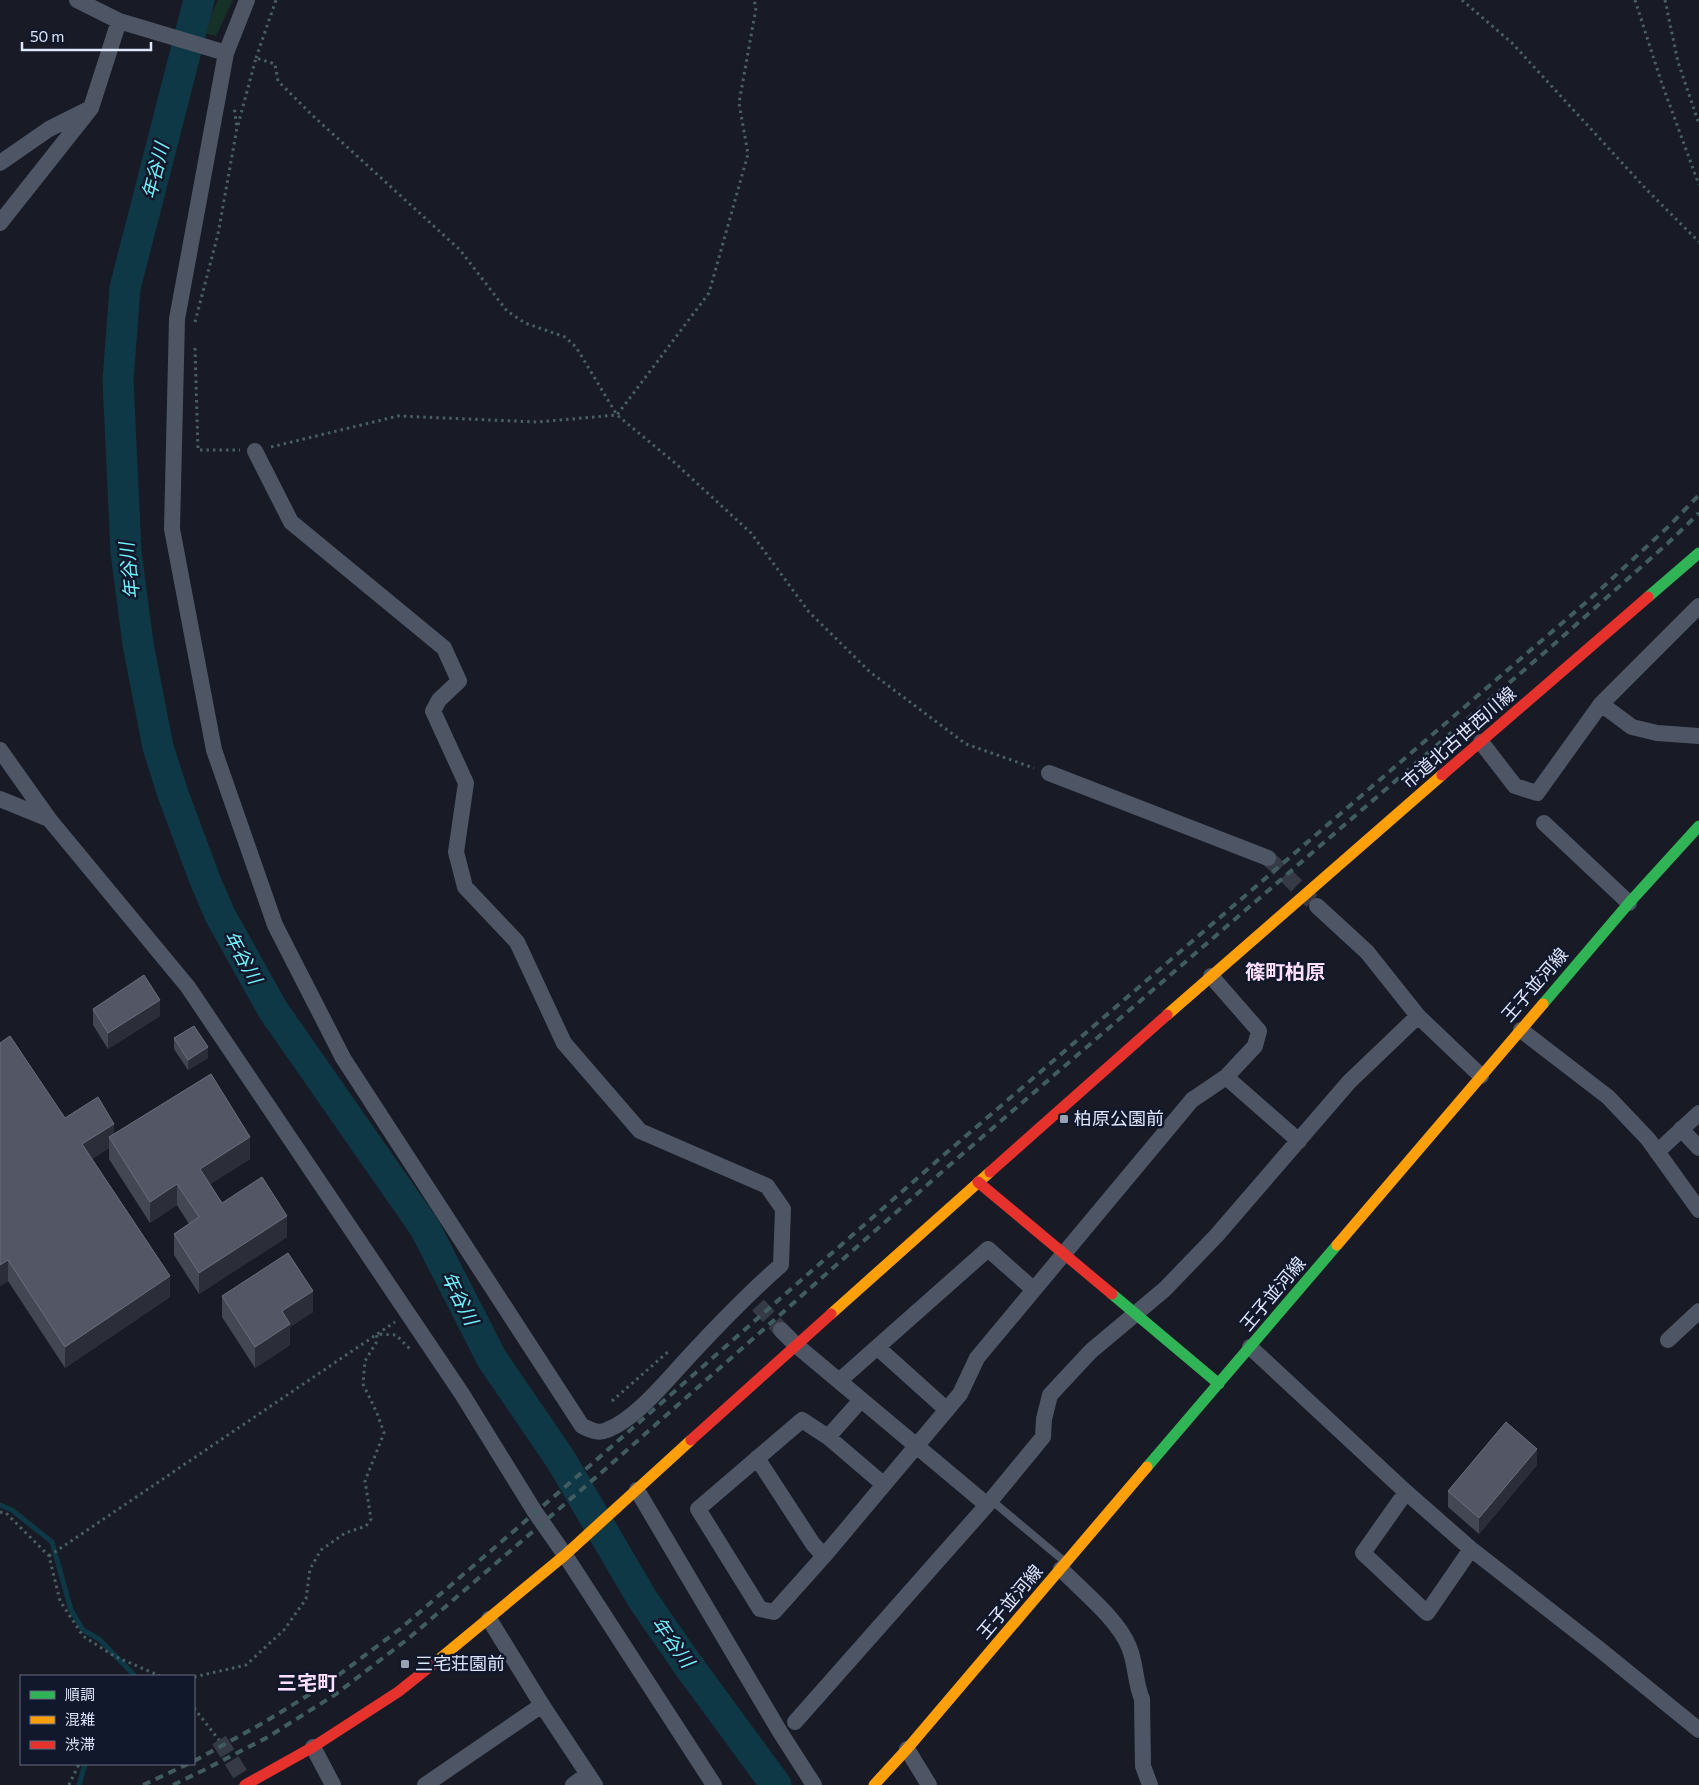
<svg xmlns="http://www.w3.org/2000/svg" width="1699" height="1785" font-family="Commissioner,'Noto Sans JP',sans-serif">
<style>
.green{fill:#163128}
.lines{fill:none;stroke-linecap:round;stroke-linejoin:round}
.stream{stroke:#0e3846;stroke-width:5}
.river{stroke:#0e3846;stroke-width:31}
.street-tunnel{stroke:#363a46;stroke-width:16;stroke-dasharray:16 8;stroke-linecap:butt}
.path{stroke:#4a5f62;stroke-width:3;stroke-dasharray:2.5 4;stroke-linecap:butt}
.lane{stroke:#4e5666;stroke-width:8}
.street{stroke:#4e5666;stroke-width:16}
.fast{stroke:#30b455;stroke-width:11}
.slow{stroke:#ff9f0a;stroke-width:11}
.jam{stroke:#e5322d;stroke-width:11}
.rail{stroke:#415c60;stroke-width:4;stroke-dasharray:8 6;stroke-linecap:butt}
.wall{fill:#434653}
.shaded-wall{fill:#2b2e39}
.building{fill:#535765;stroke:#696e7d}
.poi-dot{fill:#99a0b2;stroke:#12182b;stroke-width:2}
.labels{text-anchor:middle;stroke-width:5;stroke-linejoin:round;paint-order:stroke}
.street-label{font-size:18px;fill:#dee7fe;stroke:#12182b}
.poi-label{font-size:18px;fill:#dee7fe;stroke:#12182b;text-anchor:start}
.water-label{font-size:19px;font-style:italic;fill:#70f1fa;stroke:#12182b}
.quarter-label{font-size:20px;font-weight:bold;fill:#fde0fe;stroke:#12182b}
</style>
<rect width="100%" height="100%" fill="#181b25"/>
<path class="green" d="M218,0H233L216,36L203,33Z"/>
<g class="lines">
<path class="stream" d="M0,1505L12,1510L52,1542L71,1610L83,1630L99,1639L135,1676
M79,1785L85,1764"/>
<path class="river" d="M199,0L125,288L118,380L126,552L138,644L158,747L173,794L205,880L220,915L273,1010L425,1228L492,1359L561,1460L643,1600L688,1665L776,1785"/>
<path class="street-tunnel" d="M1268,858L1312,901
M758,1305L781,1330
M219,1740L247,1785"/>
<path class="path" d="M1462,0L1512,43L1646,189L1699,242
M1635,0L1661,81L1699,185
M1665,0L1678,62L1699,124
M256,58L276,0
M238,125L256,58L275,64L278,81L311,114L460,250L507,311L525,323L565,337L576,347L617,415L675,463L751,533L809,612L870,672L966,744L1034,768
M195,322L218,234L237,128L234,106
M195,348L198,450H240
M271,447L398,416L537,422L617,415L709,293L748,154L739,103L756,8L754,0
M612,1401L670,1350
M0,1512L6,1513L49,1556L60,1601L83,1636L114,1656L160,1676
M49,1556L395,1322
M194,1677L246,1665L284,1630L306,1599L310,1569L321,1550L345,1533L366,1526L371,1519L365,1481L384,1433L377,1413L363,1384L365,1361L376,1343L377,1334L396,1335L410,1349
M194,1708L219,1740
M69,1785L79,1764"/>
<path class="lane" d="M991,1500L1064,1561"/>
<path class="street" d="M77,0L119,21L226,53
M247,0L226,53L177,319L172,529L214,750L275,925L343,1058L582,1426C591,1430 598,1434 607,1430C638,1418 671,1375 694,1351C722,1321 750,1292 781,1265L783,1209L767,1186L640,1131L564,1043L517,942L465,887L456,852L466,783L433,711L439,700L459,681L444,648L291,522L255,451
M0,163L49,129L87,110
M0,223L91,108L119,21
M1699,606L1601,704L1632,727L1657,733L1699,736
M1481,742L1515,786L1537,793L1601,704
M0,750L49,819
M1049,773L1268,858
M0,799L49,819L188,987L462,1394L535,1512L565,1555L714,1785
M1544,823L1629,903
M1317,906L1367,952L1418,1016L1481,1076
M1521,1030L1608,1097L1648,1139L1699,1210
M1226,1077L1299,1141
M1681,1129L1699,1148
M1657,1152L1699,1113
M781,1330L796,1345L987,1505
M1668,1340L1699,1311
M1250,1347L1406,1492L1471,1549L1598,1648L1699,1730
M878,1348L947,1410
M839,1381L988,1249L1033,1289
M861,1400L828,1437L883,1484
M828,1437L802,1420L698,1509L760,1609L774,1612L824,1556L960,1394L977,1358L1192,1100L1226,1077L1255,1046L1259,1031L1211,976
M757,1458L813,1544L824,1556
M637,1490L780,1732L814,1785
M1406,1492L1363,1553L1427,1613L1471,1549
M1061,1569C1082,1591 1118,1619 1129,1647C1136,1663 1135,1683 1142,1699L1143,1766L1150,1785
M489,1619L542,1705L595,1785
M795,1722L987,1505L1043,1437L1044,1419L1050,1395L1091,1351L1165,1289L1217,1235L1349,1082L1418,1016
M313,1747L333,1785
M907,1749L929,1785
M425,1785L542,1705
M573,1785L588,1774"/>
<path class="fast" d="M1648,597L1699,553
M1543,1004L1629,903L1699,826
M1112,1294L1219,1384
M1147,1467L1337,1245"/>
<path class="slow" d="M1167,1015L1442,775
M1337,1245L1543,1004
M831,1314L990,1172
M437,1661L565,1555L691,1440
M874,1785L907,1749L1147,1467"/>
<path class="jam" d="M1442,775L1648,597
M990,1172L1167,1015
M978,1182L1112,1294
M691,1440L831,1314
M245,1785L313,1747L398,1692L437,1661"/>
<path class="rail" d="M194,1761L263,1723L328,1683L400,1629L594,1462L938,1160L1590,599L1669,526L1699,495
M143,1785L188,1764
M173,1785L204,1770L268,1737L336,1694L409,1638L602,1472L944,1170L1552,646L1667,544L1699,513"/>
</g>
<path class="wall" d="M93,1009L160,1016L108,1049L93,1025Z
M174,1038L208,1058L188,1070L174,1049Z
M0,1043L65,1118L114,1134L250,1159L210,1184L222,1203L287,1237L199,1294L174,1255V1234L189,1224L177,1205L150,1223L109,1159V1148L92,1159L170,1297L65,1368L8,1281L0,1286Z
M222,1296L313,1312L290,1327V1345L255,1368L222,1317Z
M1537,1465L1479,1534L1448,1507V1491Z"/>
<path class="shaded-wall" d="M160,1000V1016L108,1049V1033Z
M208,1047V1058L188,1070V1060Z
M114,1124V1145L109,1137V1148L82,1165V1144Z
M250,1137V1159L200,1191V1169Z
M177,1184V1205L150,1223V1202Z
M287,1216V1237L199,1294V1273Z
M8,1260V1281L0,1286V1265Z
M170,1276V1297L65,1368V1347Z
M313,1291V1312L290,1327V1345L255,1368V1347L282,1311Z
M1537,1449V1465L1479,1534V1518Z"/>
<path class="building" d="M144,975L160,1000L108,1033L93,1009Z
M194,1026L208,1047L188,1060L174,1038Z
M10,1036L65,1118L98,1097L114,1124L82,1144L170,1276L65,1347L8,1260L0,1265V1043Z
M211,1074L250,1137L200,1169L222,1203L262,1177L287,1216L199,1273L174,1234L199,1217L177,1184L150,1202L109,1137Z
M288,1253L313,1291L282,1311L290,1324L255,1347L222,1296Z
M1506,1422L1537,1449L1479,1518L1448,1491Z"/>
<g class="poi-dot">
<rect x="1059" y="1114" width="10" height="10" rx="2.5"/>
<rect x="400" y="1659" width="10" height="10" rx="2.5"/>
</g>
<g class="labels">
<g class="street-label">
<text transform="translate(1459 738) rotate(-41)" y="6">市道北古世西川線</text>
<text transform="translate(1535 985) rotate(-49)" y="6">王子並河線</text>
<text transform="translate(1273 1294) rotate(-50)" y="6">王子並河線</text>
<text transform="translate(1010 1602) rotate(-50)" y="6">王子並河線</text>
</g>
<g class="poi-label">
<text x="1074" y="1125">柏原公園前</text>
<text x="415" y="1670">三宅荘園前</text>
</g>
<g class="water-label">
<text transform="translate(155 171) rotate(-76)" y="7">年谷川</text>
<text transform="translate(129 571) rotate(-96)" y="7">年谷川</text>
<text transform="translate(243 957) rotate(61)" y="7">年谷川</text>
<text transform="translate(460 1298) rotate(63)" y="7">年谷川</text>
<text transform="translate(673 1642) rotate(54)" y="7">年谷川</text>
</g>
<g class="quarter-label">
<text x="1285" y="979">篠町柏原</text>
<text x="307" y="1690">三宅町</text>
</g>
</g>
<rect x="20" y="1675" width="175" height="90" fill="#12182b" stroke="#646b7f"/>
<rect x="30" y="1691" width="25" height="8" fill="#30b455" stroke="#646b7f"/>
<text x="65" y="1700" font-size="15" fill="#dee7fe">順調</text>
<rect x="30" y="1716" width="25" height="8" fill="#ff9f0a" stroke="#646b7f"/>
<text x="65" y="1725" font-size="15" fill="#dee7fe">混雑</text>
<rect x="30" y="1741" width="25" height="8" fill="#e5322d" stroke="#646b7f"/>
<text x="65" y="1750" font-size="15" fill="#dee7fe">渋滞</text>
<path d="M22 42v8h129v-8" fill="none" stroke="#dee7fe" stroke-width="2.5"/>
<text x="30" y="42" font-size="15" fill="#dee7fe" stroke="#12182b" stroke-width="4" paint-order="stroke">50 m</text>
</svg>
